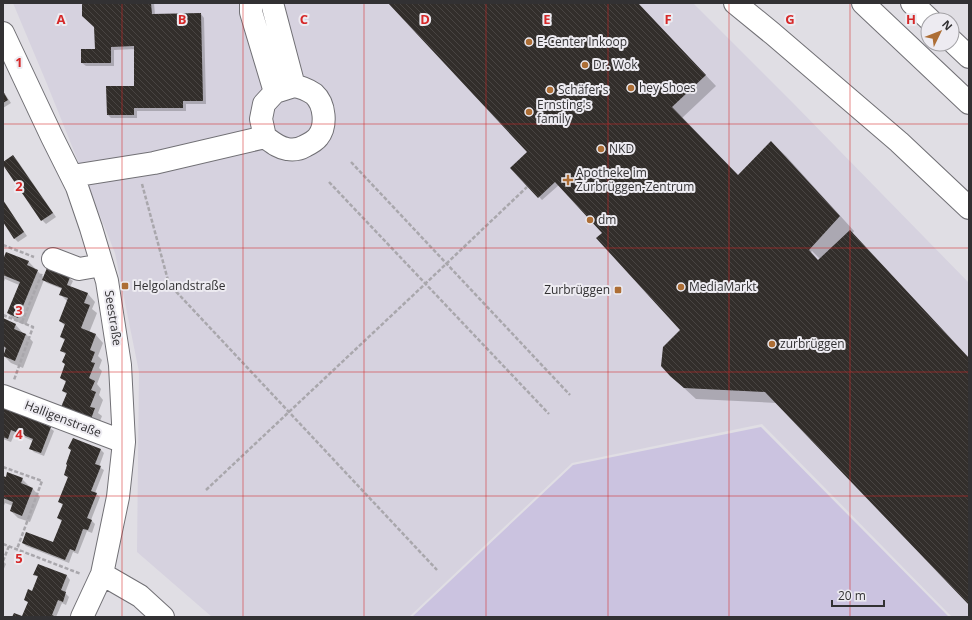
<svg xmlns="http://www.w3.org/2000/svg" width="972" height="620" font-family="'Open Sans',sans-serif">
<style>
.built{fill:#d6d2df}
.grass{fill:#cbc3e0}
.shadow{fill:#0003;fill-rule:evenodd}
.building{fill:url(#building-back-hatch)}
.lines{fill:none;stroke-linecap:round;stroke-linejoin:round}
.minor-casing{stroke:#717075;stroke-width:24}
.highway-casing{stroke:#717075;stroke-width:24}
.path{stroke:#a9a7ac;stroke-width:2.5;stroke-dasharray:4 2;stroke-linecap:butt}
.minor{stroke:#fff;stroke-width:22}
.highway{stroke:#fff;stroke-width:22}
.grid{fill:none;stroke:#d62828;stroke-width:1;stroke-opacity:0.55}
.poi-dot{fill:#ad6e35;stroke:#edebf1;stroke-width:1.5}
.labels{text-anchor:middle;stroke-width:4;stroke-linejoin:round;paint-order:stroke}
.poi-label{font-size:12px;fill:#323133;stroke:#edebf1;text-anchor:start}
.street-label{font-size:12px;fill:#323133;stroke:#edebf1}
.grid-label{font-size:13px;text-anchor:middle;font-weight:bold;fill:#d62828;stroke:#edebf1;stroke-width:4;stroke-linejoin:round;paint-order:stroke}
</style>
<defs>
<pattern id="building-back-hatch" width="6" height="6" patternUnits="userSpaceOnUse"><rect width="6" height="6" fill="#322e2b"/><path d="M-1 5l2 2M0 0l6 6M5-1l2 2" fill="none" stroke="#484442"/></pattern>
</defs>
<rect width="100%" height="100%" fill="#e0dee4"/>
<path class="built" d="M13,3H693L793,103L969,283V617H952L762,424L572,463L409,617H212L137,552L139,372L115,253L47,84Z"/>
<path class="grass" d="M761,427L949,617H412L573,465Z"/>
<path class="shadow" d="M83,3H154L155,15L201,14L204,18L206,104H186V111H137V118H111L108,115L135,87V49L114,50V66H86L82,63L96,50L95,27Z
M390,3H637L716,86L682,118L738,177L771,142L786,156L854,231L852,234L969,359V603L777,403L696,399L671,376L681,330L604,233L559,185L542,200L512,168L535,159ZM812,251L820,259L818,261L810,253Z
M3,91L11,103L3,108Z
M13,156L17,160L56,217L46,224L42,220L3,163Z
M3,200L27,236L18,242L14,238L3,221Z
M7,253L29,262L44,278H69L73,281L70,287L88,294L95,302L92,309L97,313L89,333L96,335L103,343L98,356L102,360L99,368L102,371L97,384L101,389L99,395L103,400L98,413L102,416L98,426L63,391L67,383L61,378L66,365L63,362L66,355L61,350L65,341L61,337L65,326L60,321L68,302L60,294L62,289L47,283L44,280L26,325L15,321L8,313L19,285L5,279L3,284V257L5,258Z
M3,320L15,324L22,332V333L26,334L33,342L23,368L11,363L4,356L6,351L3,350Z
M3,405L12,410L11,413L45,423L44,426L50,428L54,431L44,456L34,452L30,448L33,441L15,433L11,442L3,439Z
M73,439L101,450L104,453L99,467L104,470L95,493L100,497L91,520L95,524L92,533L87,531L78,554L73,552L69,563L26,546L23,543H54L62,522L58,518L63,506L60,502L69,479L65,475L72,451Z
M3,477L22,479L30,487L29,488L33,489L40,497L30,522L18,518L11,511L13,506L5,503L3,508Z
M3,561L6,564L3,571Z
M38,565L67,576L70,580L65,593L69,597L66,605L62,603L56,617H23L29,603L25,600L32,592L38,578L35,574Z"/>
<path class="building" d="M82,3H151L152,14L201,13L203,101H183V108H134V115H107L106,86H134V46L111,47V63H81V49H95L94,27L82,16Z
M388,3H638L706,75L672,107L738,175L771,141L840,216L809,250L818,260L850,230L969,358V605L765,392L684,388L670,376L661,366L663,347L680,330L596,238L602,233L555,182L538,198L510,168L527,152Z
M3,91L8,100L3,103Z
M13,155L53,213L41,221L3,165V162Z
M3,200L24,232L14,239L3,222Z
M6,252L29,261L27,265L38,270L18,318L7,313L20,282L3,275V256L4,257Z
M47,268L70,277L67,285L88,293L84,303L90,305L81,328L96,334L90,350L95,352L91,362L95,363L89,378L95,381L91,390L96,392L90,407L95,408L91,419L61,407L67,393L62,391L66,381L60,378L65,364L62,362L66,353L60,351L65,339L60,337L65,324L59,321L68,298L59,295L62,288L42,280Z
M3,318L16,324L14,329L26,334L15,361L3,356L6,348L3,346Z
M3,404L9,406L8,410L18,414L20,410L43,419L41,423L51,427L41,453L29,449L33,439L11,430L8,439L3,437Z
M73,438L101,449L95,464L101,466L91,491L97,493L87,518L92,520L88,530L83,529L75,551L70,549L65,560L22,543L26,532L53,542L62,520L57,518L63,504L58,502L68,477L64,475L67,465L66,464L71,450L68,448Z
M7,472L23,478L21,483L33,488L22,516L10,511L13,502L3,498V476L6,477Z
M38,564L67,575L61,590L66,592L63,602L58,600L52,615L56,617H12L14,613L22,616L28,602L24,600L28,589L32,591L38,576L33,575Z"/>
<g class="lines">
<g class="minor-casing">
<path id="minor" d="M251,3V12L275,92
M272,3L294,86
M3,33L52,137L77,187L91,228L107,281L120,365L124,442L118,497L102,574L82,617
M294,86C301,87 308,90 314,94C325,104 327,126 318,137C315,141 309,144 305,146C300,149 293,150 287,149C279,148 272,142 265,137L261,119L264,104L275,92Z
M72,176L154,163L265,137
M53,259L79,269L102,265
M3,396L124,442
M102,574L140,596L163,617"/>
</g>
<g class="highway-casing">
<path id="highway" d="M735,3L773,34L899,142L969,208
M863,3L969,103
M912,3L930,20
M952,41L969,57"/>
</g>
<path class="path" d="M351,162L570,395
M329,182L549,414
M142,184L169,284L437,570
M3,245L34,257
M3,315L33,327L14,380
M22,322L42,273
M3,467L42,481L17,549
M206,490L425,284L527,187
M3,544L81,574
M3,561L9,546"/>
<use href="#minor" class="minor"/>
<use href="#highway" class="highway"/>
</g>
<path class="grid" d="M122,3V617M243,3V617M364,3V617M486,3V617M608,3V617M729,3V617M850,3V617M3,124H969M3,248H969M3,372H969M3,496H969"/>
<g class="poi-dot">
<circle cx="529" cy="42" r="4"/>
<circle cx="585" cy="65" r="4"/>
<circle cx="631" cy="88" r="4"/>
<circle cx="550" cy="90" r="4"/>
<circle cx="529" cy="112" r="4"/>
<circle cx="601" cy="149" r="4"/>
<path d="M566 174h4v4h4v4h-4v4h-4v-4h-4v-4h4z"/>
<circle cx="590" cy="220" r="4"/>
<rect x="121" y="282" width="8" height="8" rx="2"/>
<circle cx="681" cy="287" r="4"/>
<rect x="614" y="286" width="8" height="8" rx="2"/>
<circle cx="772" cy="344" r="4"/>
</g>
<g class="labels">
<g class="poi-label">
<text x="537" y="46">E-Center Inkoop</text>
<text x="593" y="69">Dr. Wok</text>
<text x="639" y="92">hey Shoes</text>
<text x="558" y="94">Schäfer's</text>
<text x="537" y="109">Ernsting's<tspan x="537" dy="14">family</tspan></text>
<text x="609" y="153">NKD</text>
<text x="576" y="177">Apotheke im<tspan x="576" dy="14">Zurbrüggen-Zentrum</tspan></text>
<text x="598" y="224">dm</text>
<text x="133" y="290">Helgolandstraße</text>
<text x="689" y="291">MediaMarkt</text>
<text x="610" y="294" text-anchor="end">Zurbrüggen</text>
<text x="780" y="348">zurbrüggen</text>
</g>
<g class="street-label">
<text transform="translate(113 318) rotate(81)" y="4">Seestraße</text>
<text transform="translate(63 419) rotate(21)" y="4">Halligenstraße</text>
</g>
</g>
<g class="grid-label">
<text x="61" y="24">A</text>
<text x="182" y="24">B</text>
<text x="304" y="24">C</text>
<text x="425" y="24">D</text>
<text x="547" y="24">E</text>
<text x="668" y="24">F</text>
<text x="790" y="24">G</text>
<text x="911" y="24">H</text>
<text x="19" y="67">1</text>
<text x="19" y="191">2</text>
<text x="19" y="315">3</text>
<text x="19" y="439">4</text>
<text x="19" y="563">5</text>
</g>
<rect width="972" height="620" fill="none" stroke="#323133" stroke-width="8"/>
<g transform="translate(940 32) rotate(47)"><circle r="19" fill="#edebf1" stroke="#a2a1a5"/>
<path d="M0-3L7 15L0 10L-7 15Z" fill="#ad6e35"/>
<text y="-6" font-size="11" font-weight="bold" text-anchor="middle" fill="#323133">N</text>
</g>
<path d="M832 600v6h52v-6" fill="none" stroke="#323133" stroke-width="2"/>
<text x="838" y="600" font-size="12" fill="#323133" stroke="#edebf1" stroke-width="3" paint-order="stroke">20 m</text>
</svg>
